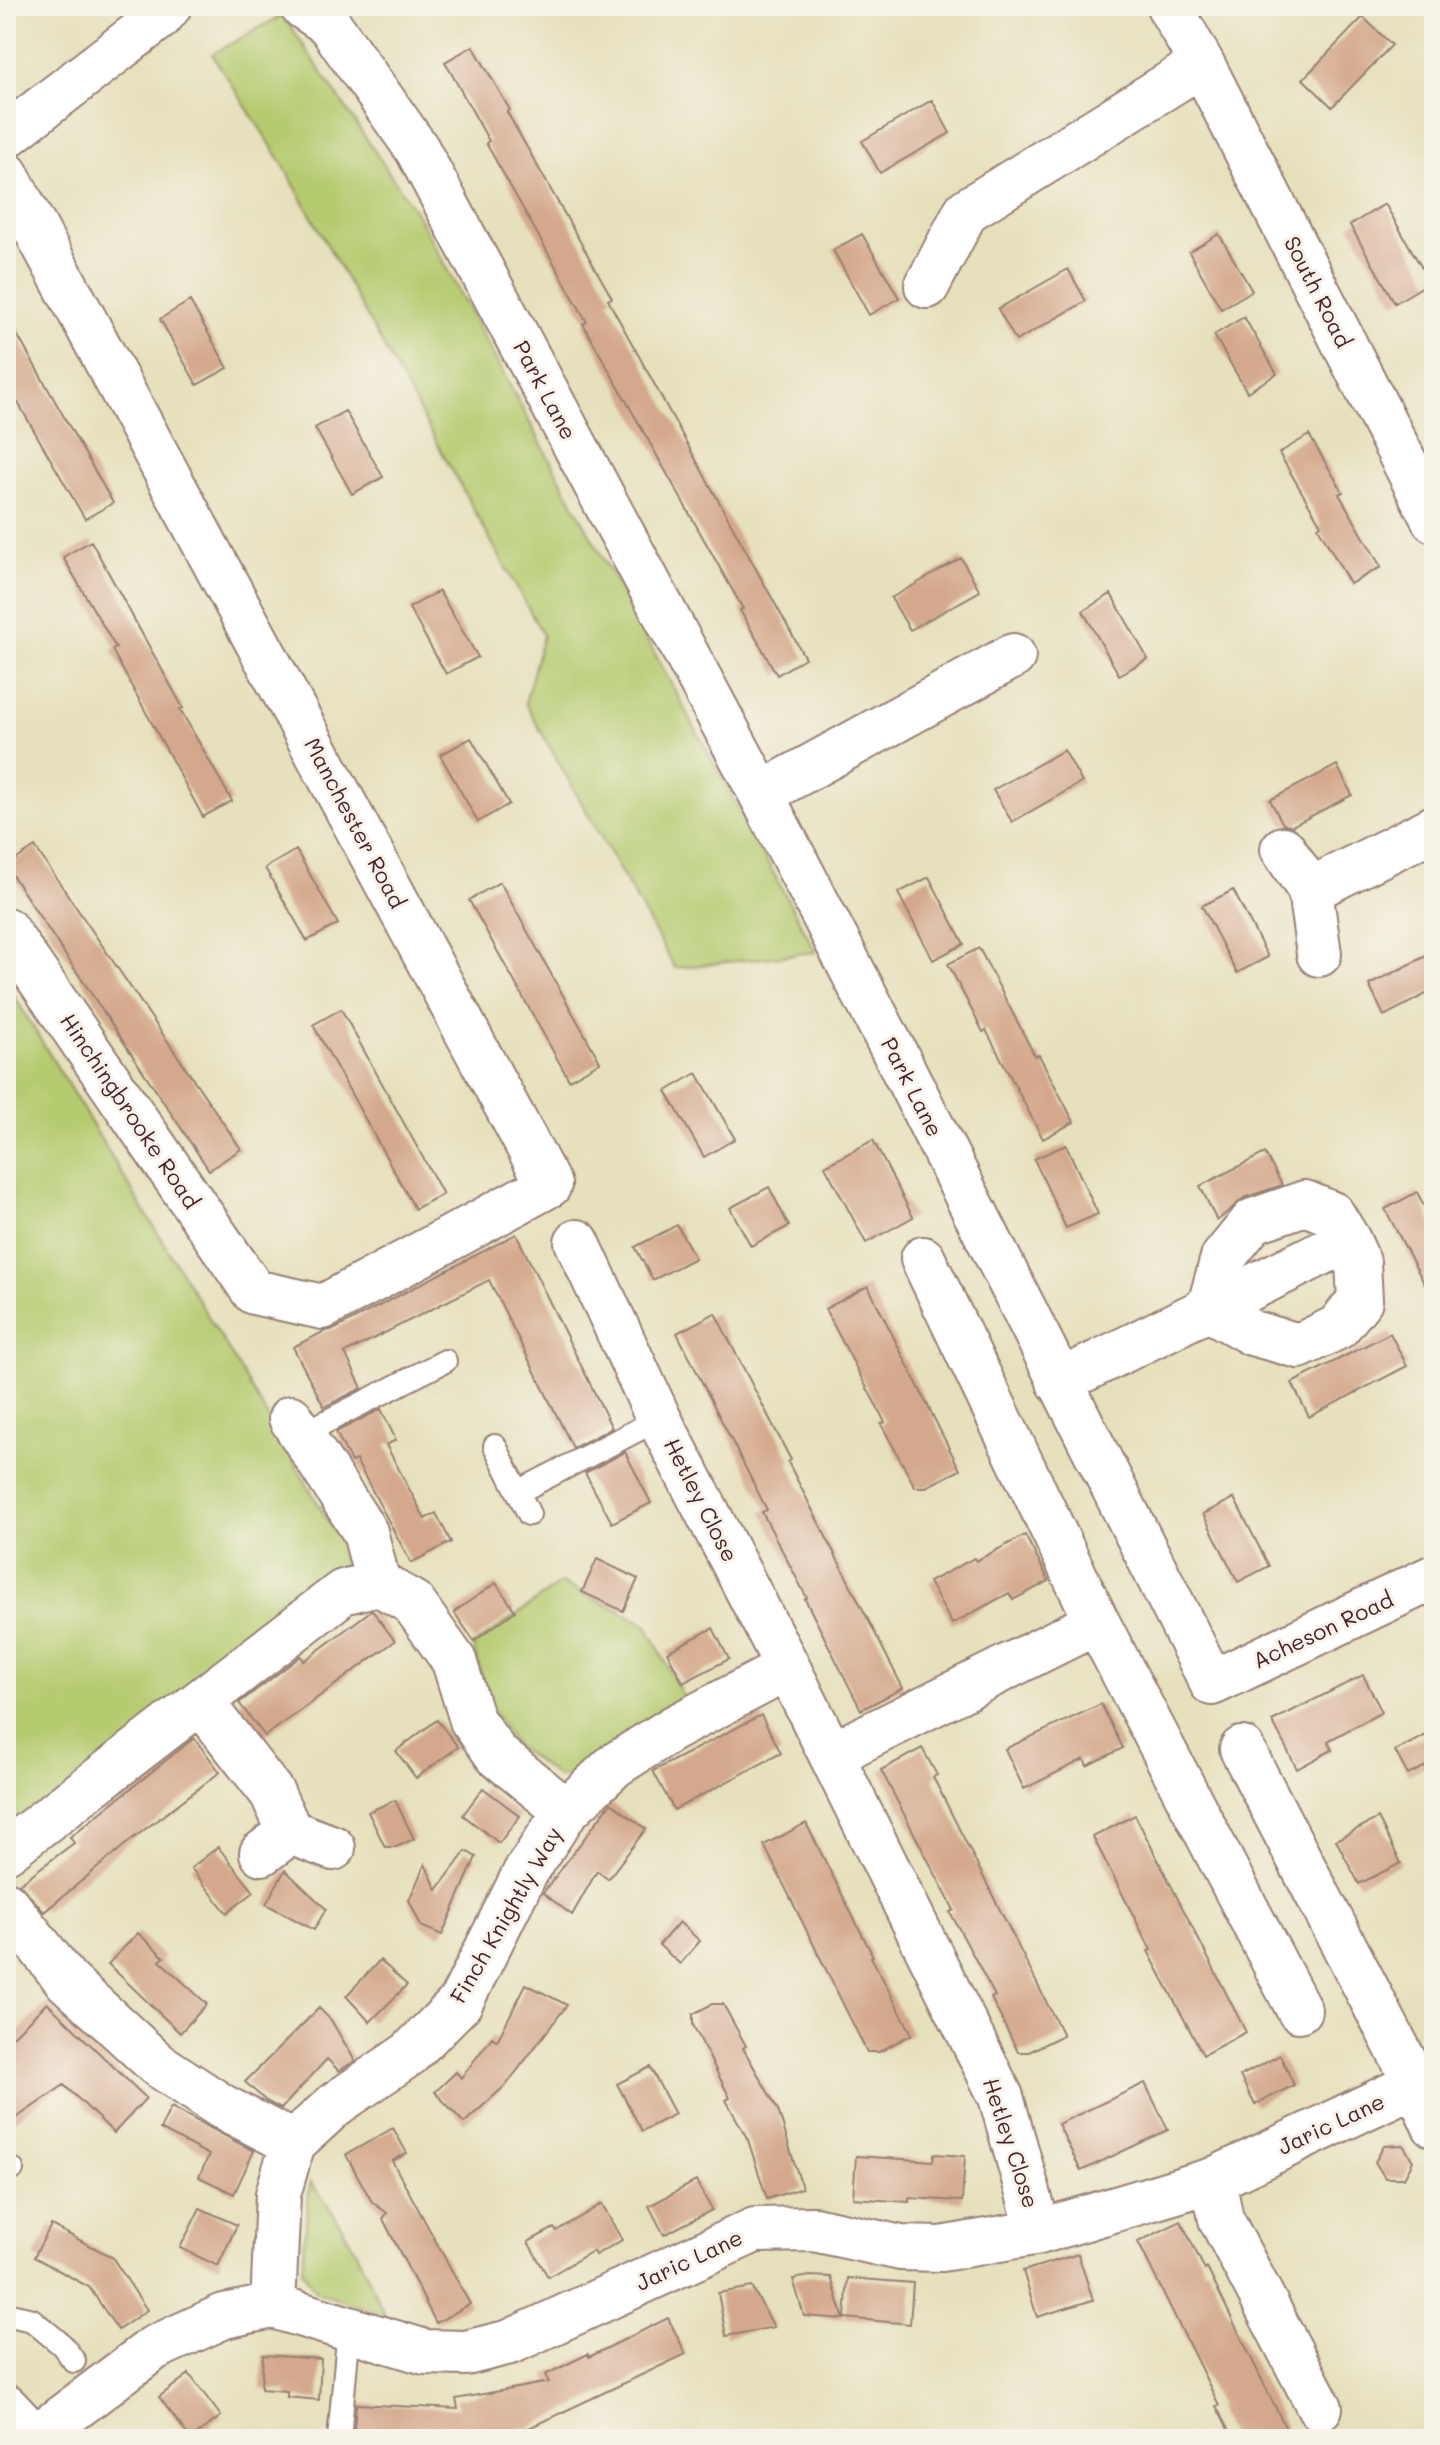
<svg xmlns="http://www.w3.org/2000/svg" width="1440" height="2445" font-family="Mali,sans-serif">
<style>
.green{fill:#b5cb6f;stroke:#80754d;stroke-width:2}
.building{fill:#d4a88c}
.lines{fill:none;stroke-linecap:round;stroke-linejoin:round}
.lane-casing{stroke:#988074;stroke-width:26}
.street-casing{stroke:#988074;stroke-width:48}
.lane{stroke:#fff;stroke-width:22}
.street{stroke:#fff;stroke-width:44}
.labels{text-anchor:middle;stroke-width:6;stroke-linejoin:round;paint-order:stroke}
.street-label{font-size:22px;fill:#4a1f2b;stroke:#f7f3e8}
</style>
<rect width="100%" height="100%" fill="#f7f3e8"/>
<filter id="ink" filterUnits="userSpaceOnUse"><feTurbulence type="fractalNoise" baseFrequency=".0125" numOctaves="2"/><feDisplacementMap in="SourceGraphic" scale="16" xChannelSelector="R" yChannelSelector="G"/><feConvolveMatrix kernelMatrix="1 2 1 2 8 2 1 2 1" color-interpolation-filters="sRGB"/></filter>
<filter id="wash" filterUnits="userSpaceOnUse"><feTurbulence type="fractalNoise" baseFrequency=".006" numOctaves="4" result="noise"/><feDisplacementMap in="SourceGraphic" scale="32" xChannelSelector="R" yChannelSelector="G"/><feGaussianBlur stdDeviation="1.8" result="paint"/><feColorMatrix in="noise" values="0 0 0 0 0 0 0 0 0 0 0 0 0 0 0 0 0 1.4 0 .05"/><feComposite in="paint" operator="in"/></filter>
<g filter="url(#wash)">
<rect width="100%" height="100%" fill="#e6e0bc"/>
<path class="green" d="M283,15L417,214L816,952L675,968L525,703L543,635L281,161L212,54Z
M13,994L235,1361L359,1574L6,1841V999Z
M561,1583L646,1624L684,1698L578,1775L558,1777L515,1745L490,1707L473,1646Z
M310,2182C344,2222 364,2266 384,2314L316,2292L302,2270Z"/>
<g id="blocks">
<path class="building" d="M1363,17L1392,45L1332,107L1303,79Z
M473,46L510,110L507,112L612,298L608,300L805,658L777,675L740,610L743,609L583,324L587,322L486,143L489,141L445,62Z
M932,100L950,133L880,173L862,141Z
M1385,204L1430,282L1395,303L1350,225Z
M862,234L899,298L869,315L833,250Z
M1219,234L1252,291L1221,309L1189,252Z
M1068,269L1086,301L1016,341L998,309Z
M190,301L228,368L197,385L160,319Z
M6,315L113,503L85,519L6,382Z
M1244,317L1277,374L1247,392L1214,335Z
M345,411L383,477L352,494L315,428Z
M1309,435L1343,492L1339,494L1381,567L1350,584L1318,527L1321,525L1279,453Z
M91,541L183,708L180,709L232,801L203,817L112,650L116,648L63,557Z
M961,558L980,591L910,630L891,598Z
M439,591L478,657L446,674L409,608Z
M1111,594L1148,659L1119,675L1083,611Z
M471,738L509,804L478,822L440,755Z
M1064,750L1082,782L1012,822L993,790Z
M1337,765L1352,795L1292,826L1283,824L1270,800Z
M35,847L241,1149L209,1170L6,866Z
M296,850L338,924L307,941L265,868Z
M929,877L964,944L933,960L898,893Z
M500,882L600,1062L569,1080L469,900Z
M1233,890L1268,957L1237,973L1202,906Z
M979,948L1035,1056L1039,1055L1074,1122L1043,1139L986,1030L983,1032L948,964Z
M1434,952V990L1384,1016L1369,985Z
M341,1009L443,1194L415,1209L313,1025Z
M697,1073L735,1139L704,1157L666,1091Z
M873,1140L913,1217L866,1243L825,1166Z
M1066,1145L1098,1214L1066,1228L1034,1159Z
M1265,1153L1282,1185L1244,1198L1217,1221L1200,1186Z
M769,1187L789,1226L751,1246L730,1208Z
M1417,1192L1434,1226V1302L1385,1209Z
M677,1225L695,1258L653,1280L635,1247Z
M516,1234L612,1428L573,1448L489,1280L345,1353L362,1388L324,1407L293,1347L325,1331L335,1329Z
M868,1286L960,1470L926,1487H915L881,1424L885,1422L825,1309Z
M715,1313L791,1460L788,1462L903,1688L861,1710L805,1599L807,1598L762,1512L767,1510L677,1333Z
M1390,1333L1407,1366L1309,1417L1292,1383Z
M381,1409L396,1440L386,1445L425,1519L436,1513L451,1542L411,1563L356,1460L351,1462L336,1432Z
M625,1452L651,1503L612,1523L585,1473Z
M1234,1498L1269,1566L1238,1582L1203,1514Z
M1025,1535L1049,1581L1013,1600L1009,1593L952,1624L929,1582L974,1558L976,1561Z
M597,1559L638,1579L623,1611L582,1592Z
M496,1583L515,1611L474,1641L454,1612Z
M372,1610L395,1641L265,1736L239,1703L301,1656L304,1661Z
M713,1628L729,1659L683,1683L667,1652Z
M1363,1675L1382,1712L1328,1741L1332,1750L1297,1769L1272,1721Z
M1101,1704L1123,1748L1087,1766L1084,1759L1024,1789L1005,1749Z
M761,1715L781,1753L674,1810L653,1771Z
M437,1720L458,1747L416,1778L396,1751Z
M1434,1731V1762L1408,1775L1395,1751Z
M194,1738L220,1772L131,1840L44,1912L19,1884L74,1843L70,1837Z
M922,1748L937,1775L933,1777L1063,2035L1029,2052H1018L991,1998L995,1996L950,1912L954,1910L881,1770Z
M483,1788L520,1816L499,1843L463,1815Z
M395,1800L414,1839L396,1847H385L368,1812Z
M611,1803L646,1829L608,1879L597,1871L572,1915L543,1893Z
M1135,1815L1246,2032L1203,2055L1148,1951L1151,1950L1093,1837Z
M1378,1818L1401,1863L1359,1884L1336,1840Z
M806,1823L873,1956L871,1957L912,2034L879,2052H867L764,1845Z
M218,1847L254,1892L227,1913L191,1868Z
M466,1851L476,1857L442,1935L421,1926L409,1900L425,1864L437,1890Z
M285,1870L326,1909L314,1930L266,1904Z
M679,1922L700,1941L680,1964L659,1945Z
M138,1933L164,1957L160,1961L207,2004L180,2033L108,1964Z
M380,1960L407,1985L370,2022L346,1996Z
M526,1984L567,2005L507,2084L464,2123L435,2092L456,2072L461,2078L492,2037L497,2041Z
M47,2003L146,2098L114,2133L64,2085L6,2125V2043Z
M712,2004H723L746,2046L743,2048L778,2110L802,2188L767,2199L748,2140L726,2100L730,2098L693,2025V2014Z
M319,2008L331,2020L355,2061L339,2071L327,2059L281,2109L266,2101L245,2082Z
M1280,2055L1294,2085L1255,2105L1240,2076Z
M650,2067L675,2114L642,2131L617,2084Z
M1145,2083L1168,2130L1081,2171L1058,2124Z
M171,2107L254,2151L234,2194L199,2177L209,2155L160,2129Z
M393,2128L407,2153L392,2161L470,2304L436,2323L383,2219L387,2213L372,2202L346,2155Z
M1403,2145L1413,2161L1404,2178H1385L1375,2162L1384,2146Z
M934,2154L965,2156L962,2201L909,2198V2202L853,2198L856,2156L933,2161Z
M696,2181L712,2210L664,2235L649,2206Z
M602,2204L622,2240L595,2255L593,2251L548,2277L528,2242L554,2228L556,2231Z
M200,2208L237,2225L218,2266L180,2248Z
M1181,2221L1205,2270L1207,2268L1291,2439H1233L1216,2406L1219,2405L1138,2242Z
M51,2225L112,2257L147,2310L118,2330L89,2287L34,2257Z
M1078,2254L1093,2300L1037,2317L1023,2271Z
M810,2276L831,2277L844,2319L804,2316L793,2279Z
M848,2278L913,2283L910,2324L845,2318Z
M752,2287L774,2327L726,2336L718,2293Z
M668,2318L686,2354L529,2428L467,2439H353L356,2404L458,2409L456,2399L549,2382L545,2375L588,2354L589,2357Z
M263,2355L321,2359L319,2400L287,2397V2391L261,2389Z
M189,2374L221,2416L191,2439L159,2397Z"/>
</g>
</g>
<g filter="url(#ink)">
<use href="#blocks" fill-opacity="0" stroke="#988074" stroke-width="2"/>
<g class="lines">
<g class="lane-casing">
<path id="lane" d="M302,1434L445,1361
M495,1446L529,1514
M518,1492L659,1419
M6,2167L12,2169
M6,2314L32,2320L62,2345L74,2361
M339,2439L349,2328"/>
</g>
<g class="street-casing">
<path id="street" d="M302,6L329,24L417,149L761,794L899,1061L1212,1683L1434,1577
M1169,6L1202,64L1434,520
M6,136L160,17L169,6
M6,174L549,1185L323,1307L254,1292L6,930
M927,286L966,211L1202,64
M761,794L1013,656
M1283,849L1310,890L1319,954
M1310,890L1434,828
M1305,1203L1332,1214L1348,1240L1358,1262L1360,1300L1338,1327L1299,1346L1252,1333L1209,1309L1223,1258L1253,1221Z
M577,1242L659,1419L788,1668L1001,2097L1039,2232
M923,1259L1097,1622L1299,2010
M1059,1382L1348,1240
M291,1418L365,1532L378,1583
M201,1702L272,1793L290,1832
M1242,1749L1416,2084L1434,2125
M831,1755L1097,1622
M6,1851L343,1592L378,1583L413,1603L454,1661L472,1720L497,1755L566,1811
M262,1853L290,1832L333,1848
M6,1904L67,1981L157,2064L221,2106L293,2143
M1213,2180L1221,2219L1320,2408
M273,2306L278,2194L293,2143L337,2103L409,2054L460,2003L525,1873L566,1811L615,1765L672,1729L788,1668
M6,2407L36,2439
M35,2438L154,2348L224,2316L273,2306L425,2352L466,2353L510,2342L755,2230L814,2229L901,2248L941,2249L1039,2232L1213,2180L1434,2075"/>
</g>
<use href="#lane" class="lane"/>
<use href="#street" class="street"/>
</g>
</g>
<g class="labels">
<g class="street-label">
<text transform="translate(1318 292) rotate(63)" y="8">South Road</text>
<text transform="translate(545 390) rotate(62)" y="8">Park Lane</text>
<text transform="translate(355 823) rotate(62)" y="8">Manchester Road</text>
<text transform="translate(912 1087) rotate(63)" y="8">Park Lane</text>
<text transform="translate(130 1111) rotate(56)" y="8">Hinchingbrooke Road</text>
<text transform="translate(701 1500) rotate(63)" y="8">Hetley Close</text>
<text transform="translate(1323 1630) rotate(-25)" y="8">Acheson Road</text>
<text transform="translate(506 1915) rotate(-60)" y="8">Finch Knightly Way</text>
<text transform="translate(1331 2124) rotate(-25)" y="8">Jaric Lane</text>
<text transform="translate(1011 2143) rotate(72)" y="8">Hetley Close</text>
<text transform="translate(689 2260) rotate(-25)" y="8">Jaric Lane</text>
</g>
</g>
<rect width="1440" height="2445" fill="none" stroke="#f7f3e8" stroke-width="32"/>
</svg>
